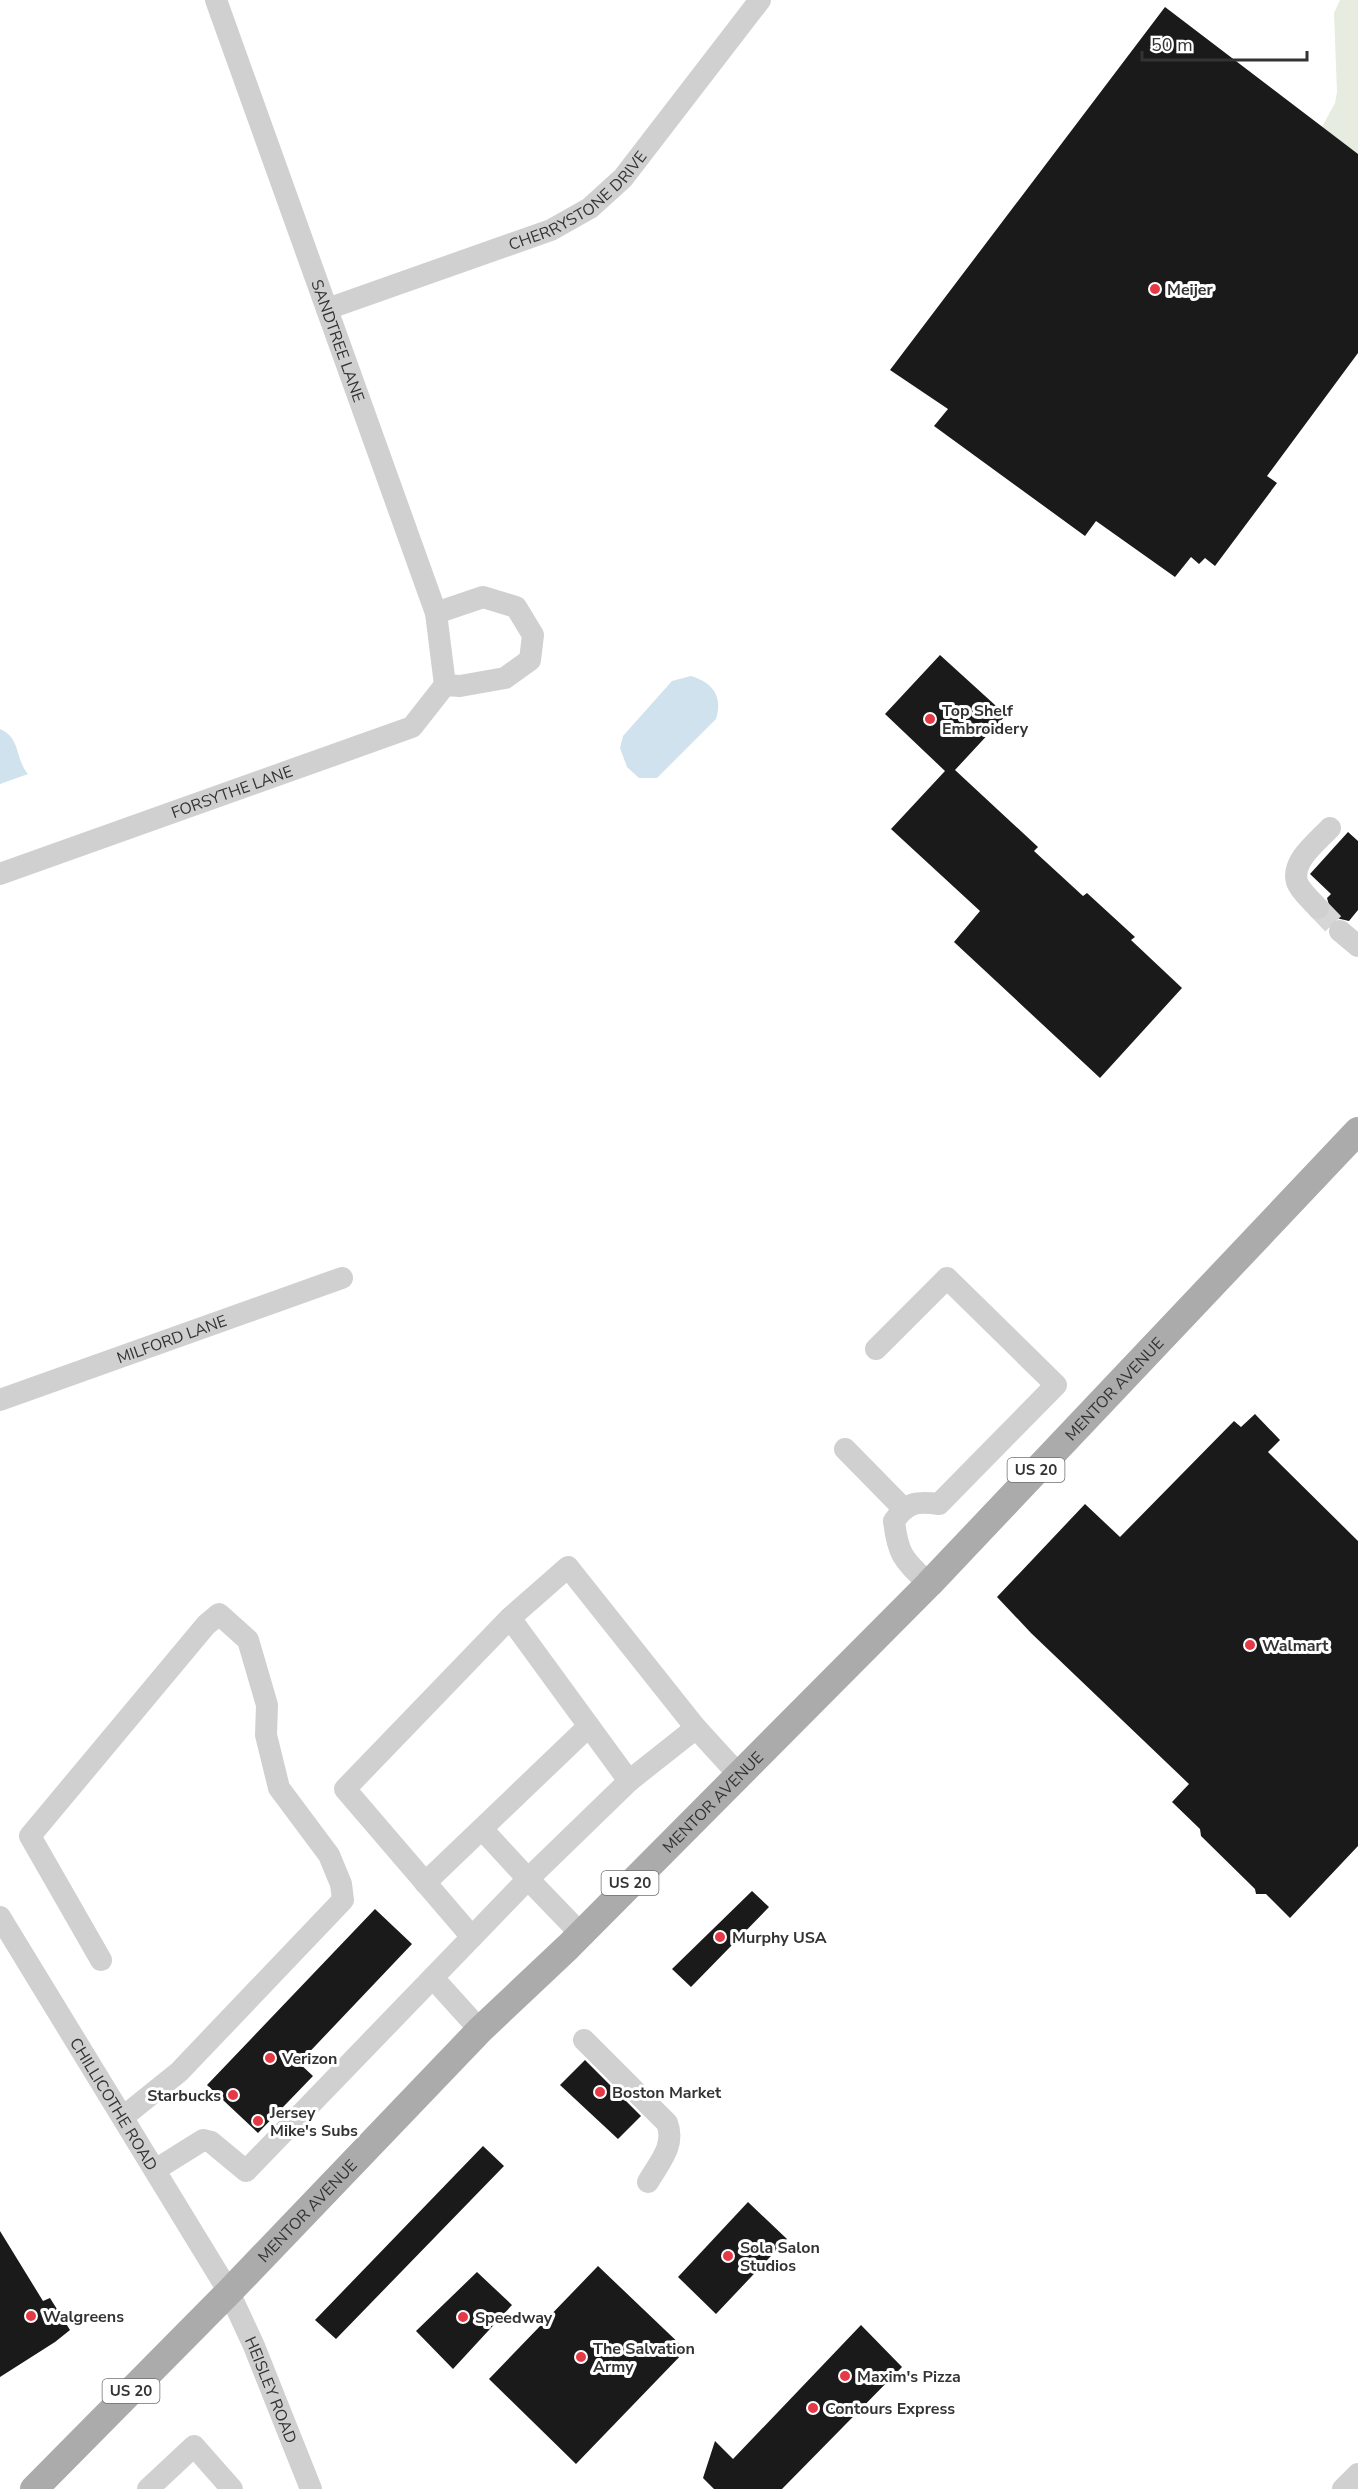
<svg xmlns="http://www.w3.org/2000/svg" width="1358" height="2489" font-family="'Nunito Sans',sans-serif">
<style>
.green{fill:#e6ecdf}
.water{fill:#cfe2ee}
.building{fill:#1a1a1a}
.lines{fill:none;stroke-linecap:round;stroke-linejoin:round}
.minor-tunnel{stroke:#d6d6d6;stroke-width:22;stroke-dasharray:22 11;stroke-linecap:butt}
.minor{stroke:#d0d0d0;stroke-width:22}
.major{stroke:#ababab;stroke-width:28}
.poi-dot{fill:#e63946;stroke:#fff;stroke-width:2}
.labels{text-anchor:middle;stroke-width:6;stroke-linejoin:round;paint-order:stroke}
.shield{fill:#fff;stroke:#707070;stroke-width:1.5}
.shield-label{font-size:15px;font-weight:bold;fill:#333}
.street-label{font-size:16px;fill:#333;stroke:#fff}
.poi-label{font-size:16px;font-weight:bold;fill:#333;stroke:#fff;text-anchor:start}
</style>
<rect width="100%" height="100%" fill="#fff"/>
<path class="green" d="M1340,0H1358V154L1322,127L1335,103L1337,92L1334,13Z"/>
<path class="water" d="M691,676C713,683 723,696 716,719L657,778H639L627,767L620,748L623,736L672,681Z
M0,729C21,738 15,759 28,774L0,784Z"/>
<path class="building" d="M1165,7L1358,154V353L1267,476L1277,483L1215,566L1205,558L1199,564L1191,557L1175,577L1096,521L1085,536L934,426L948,409L890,370Z
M940,655L1006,715L955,770L1038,847L1034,851L1083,896L1087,893L1135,937L1131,940L1182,988L1100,1078L954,942L980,911L891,829L945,771L885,714Z
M1348,832L1358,841V910L1349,921L1336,918L1328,926L1322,920L1331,912L1327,898L1331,894L1310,874Z
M1255,1414L1280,1440L1268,1452L1358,1541V1846L1290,1918L1266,1894H1256L1255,1889L1201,1836L1200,1829L1172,1802L1189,1784L1031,1633L997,1597L1085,1504L1120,1537L1234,1421L1241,1427Z
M752,1891L769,1907L691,1987L672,1969Z
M375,1909L412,1944L299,2063L313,2076L258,2133L207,2085Z
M585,2060L641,2116L618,2139L560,2085Z
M483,2146L504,2166L336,2339L315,2320Z
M748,2202L787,2239L716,2314L678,2277Z
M0,2231L43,2301L50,2298L70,2330L55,2342L0,2377Z
M598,2266L686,2350L576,2464L489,2379Z
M477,2272L512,2305L453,2369L416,2331Z
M861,2325L902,2367L782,2489H714L703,2478L715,2441L733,2459Z"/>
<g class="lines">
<path class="minor-tunnel" d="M1318,908L1340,931"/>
<g class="minor">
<path id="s1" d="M216,0L436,613L445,685"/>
<path id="s2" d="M327,309L551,230L590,208L623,178L760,0"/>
<path d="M436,613L483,597L516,607L533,635L530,660L505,678L460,686L445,685"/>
<path id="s3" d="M0,874L412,727L445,685"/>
<path d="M1318,908C1312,901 1300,891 1297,882C1291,861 1317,842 1330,828"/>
<path d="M1340,931L1358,946"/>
<path d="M876,1349L947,1278L1056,1385L939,1504C917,1501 907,1502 894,1521C898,1556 904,1560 929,1584"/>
<path id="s4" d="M0,1400L342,1278"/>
<path d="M845,1449L903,1508"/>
<path d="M510,1618L568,1567L696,1728L738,1774"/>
<path d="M629,1781L696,1728"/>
<path d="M425,1883L589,1726"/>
<path id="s5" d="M0,1917L229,2292L254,2346L311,2489"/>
<path d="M472,1937L345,1789L510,1618L629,1781L528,1879L482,1829"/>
<path d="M101,1960L30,1836L206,1625L219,1614L248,1640L267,1705L266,1735L279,1788L329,1855L341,1884L343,1900L179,2072L123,2117"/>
<path d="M433,1978L480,2030"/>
<path d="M584,2040L667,2123C676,2146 658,2164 648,2182"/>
<path d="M155,2170L203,2140L211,2142L246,2171L528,1879L581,1934"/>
<path d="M148,2489L194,2446L232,2489"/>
<path d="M1343,2489L1358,2474"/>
</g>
<path class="major" id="s6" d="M34,2489L229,2292L480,2030L568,1947L929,1584L1358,1131"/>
</g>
<g class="poi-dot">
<circle cx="1155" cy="289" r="6"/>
<circle cx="930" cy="719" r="6"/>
<circle cx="1250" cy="1645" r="6"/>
<circle cx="720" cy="1937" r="6"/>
<circle cx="270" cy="2058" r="6"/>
<circle cx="600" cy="2092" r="6"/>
<circle cx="233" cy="2095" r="6"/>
<circle cx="258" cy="2121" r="6"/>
<circle cx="728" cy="2256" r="6"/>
<circle cx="31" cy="2316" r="6"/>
<circle cx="463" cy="2317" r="6"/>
<circle cx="581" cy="2357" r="6"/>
<circle cx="845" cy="2376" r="6"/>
<circle cx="813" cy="2408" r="6"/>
</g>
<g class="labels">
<g class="shield">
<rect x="1007.5" y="1458" width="57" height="24" rx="4.5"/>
<rect x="601.5" y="1871" width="57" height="24" rx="4.5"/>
<rect x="102.5" y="2379" width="57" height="24" rx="4.5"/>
</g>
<g class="shield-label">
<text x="1036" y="1475">US 20</text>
<text x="630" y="1888">US 20</text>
<text x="131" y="2396">US 20</text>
</g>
<g class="street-label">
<text dy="6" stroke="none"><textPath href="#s2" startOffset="276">CHERRYSTONE DRIVE</textPath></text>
<text dy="6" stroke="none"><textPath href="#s1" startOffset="362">SANDTREE LANE</textPath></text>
<text dy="6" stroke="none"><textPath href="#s3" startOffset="246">FORSYTHE LANE</textPath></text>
<text dy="6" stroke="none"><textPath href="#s4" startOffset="182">MILFORD LANE</textPath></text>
<text dy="6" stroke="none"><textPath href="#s6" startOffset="1542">MENTOR AVENUE</textPath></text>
<text dy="6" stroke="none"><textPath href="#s6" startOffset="966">MENTOR AVENUE</textPath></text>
<text dy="6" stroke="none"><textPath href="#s5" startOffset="219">CHILLICOTHE ROAD</textPath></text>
<text dy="6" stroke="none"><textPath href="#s6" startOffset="390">MENTOR AVENUE</textPath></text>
<text dy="6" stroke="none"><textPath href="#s5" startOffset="546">HEISLEY ROAD</textPath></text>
</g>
<g class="poi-label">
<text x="1167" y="295">Meijer</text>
<text x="942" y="716">Top Shelf<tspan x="942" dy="18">Embroidery</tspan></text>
<text x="1262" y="1651">Walmart</text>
<text x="732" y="1943">Murphy USA</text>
<text x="282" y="2064">Verizon</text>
<text x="612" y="2098">Boston Market</text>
<text x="221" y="2101" text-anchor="end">Starbucks</text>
<text x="270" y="2118">Jersey<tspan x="270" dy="18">Mike's Subs</tspan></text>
<text x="740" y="2253">Sola Salon<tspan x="740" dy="18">Studios</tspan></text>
<text x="43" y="2322">Walgreens</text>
<text x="475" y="2323">Speedway</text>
<text x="593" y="2354">The Salvation<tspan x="593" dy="18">Army</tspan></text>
<text x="857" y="2382">Maxim's Pizza</text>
<text x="825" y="2414">Contours Express</text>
</g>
</g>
<path d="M1142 51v9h165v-9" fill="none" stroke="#333333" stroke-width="3"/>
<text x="1151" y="51" font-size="18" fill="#333333" stroke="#ffffff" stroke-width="4.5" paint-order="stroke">50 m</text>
</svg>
